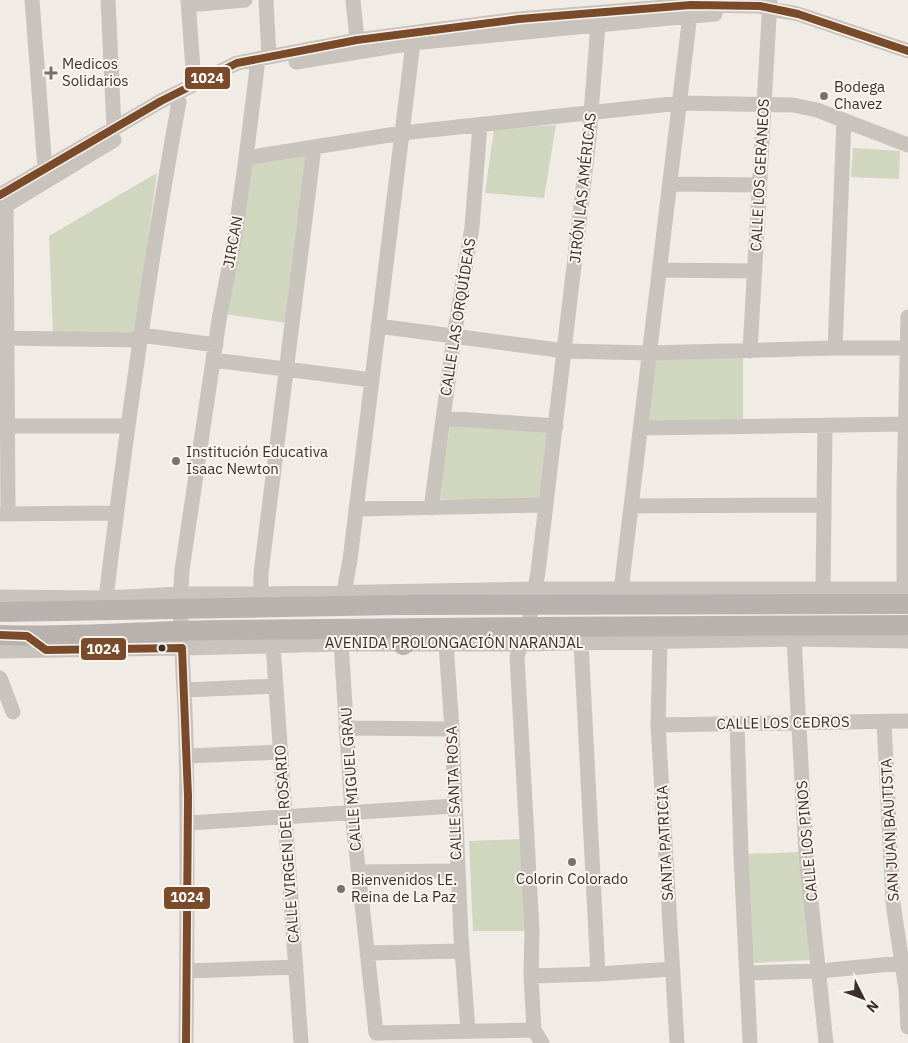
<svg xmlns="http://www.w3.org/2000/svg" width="908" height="1043" font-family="'IBM Plex Sans',sans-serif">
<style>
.green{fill:#d1d6bf}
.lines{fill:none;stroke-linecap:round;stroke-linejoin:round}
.minor{stroke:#c9c3be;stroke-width:15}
.major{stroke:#b8b1ad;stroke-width:20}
.bus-1-casing{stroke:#fbf5ee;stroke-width:11}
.bus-1{stroke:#7a4b2a;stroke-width:8}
.poi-dot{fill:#7a716c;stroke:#fbf5ee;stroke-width:2}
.bus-dot{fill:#3b302b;stroke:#fbf5ee;stroke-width:2}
.labels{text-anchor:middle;stroke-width:4;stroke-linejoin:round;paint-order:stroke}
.poi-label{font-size:15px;fill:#3b302b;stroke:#fbf5ee;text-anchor:start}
.street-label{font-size:15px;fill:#3b302b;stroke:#fbf5ee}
.line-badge{stroke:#fbf5ee;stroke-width:2}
.badge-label{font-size:14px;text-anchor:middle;font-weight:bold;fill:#fff}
</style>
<rect width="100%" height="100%" fill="#f0ebe5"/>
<path class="green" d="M556,125L544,198L485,193L494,129Z
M853,148L900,151L899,179L851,177Z
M308,154L288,323L224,314L250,163Z
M157,173L135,335L53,334L49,236Z
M743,356V421L648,422L655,358Z
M450,426L552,431L543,501L439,499Z
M520,839L526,931H473L469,841Z
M802,852L811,960L752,963L744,854Z"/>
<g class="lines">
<path class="minor" d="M32,0L45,169
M108,0L114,128
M188,0L194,83
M266,0L269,57
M353,0L358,48
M189,5L245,0
M296,62L413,43L691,16L715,14
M246,158L402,133L680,103L793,105L817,110L908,145
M670,184L760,185
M0,195L161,101L237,63L357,40L519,19L691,5L760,6C772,11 785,11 798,14L908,51
M6,205L8,514
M0,209L114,140
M659,270L755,271
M378,326L565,351L649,353L835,348H908
M141,335L216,345
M0,338L140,340
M835,348L844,120
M750,351L770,0
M213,360L372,380
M443,418L556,426
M8,426H128
M641,428L907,424
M631,506L824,505
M431,508L454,337L472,227L480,125
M356,509L546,505
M0,514L116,513
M823,589L825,425
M904,589V490L908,317
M621,590L691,6
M344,592L350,560L413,43
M261,594V573L314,147
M0,597L106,598L180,594H261L535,589H908
M106,598C126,432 149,266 179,102
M794,639L806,853L826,1043
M581,642L598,974
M660,642L658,725L677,1043
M341,644L352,812L376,1033L534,1030
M446,644L452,729L461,936L468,1031
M273,645L301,1043
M0,651L182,648L341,644H520L794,639L908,641
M0,678L13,712
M185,690L276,686
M884,722L893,903L906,990L908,1027
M737,724L741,856L750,1043
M658,725L908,721
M346,728L452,729
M187,756L281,752
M188,823L455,806
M359,872L458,871
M367,953L462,951
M187,971L296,967
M747,973L820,971L902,963
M531,976L598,974L672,969
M186,1043C187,942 188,841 186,740C185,683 178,627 182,570L219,320L235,236L246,158L257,68
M542,1043L534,1030L531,976L532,930L517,656L528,627L538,572L589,138L598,25"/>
<path class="major" d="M0,612L396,605L908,604
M0,635C76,638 152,630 228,630C455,628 681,625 908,625
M403,645L430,628"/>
<g class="bus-1-casing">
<path id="bus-1" d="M0,195L161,101L237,63L357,40L519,19L691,5L760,6L798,14L908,51
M0,635L27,636L46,650L182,648L188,796L186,1043"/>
</g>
<use href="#bus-1" class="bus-1"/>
</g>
<g class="poi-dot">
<path d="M48.5 65.5h5v5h5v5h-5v5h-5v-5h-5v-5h5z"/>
<circle cx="824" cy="96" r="5"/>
<circle cx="176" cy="461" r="5"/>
<circle cx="572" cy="862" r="5"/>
<circle cx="341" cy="889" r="5"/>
</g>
<circle class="bus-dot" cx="162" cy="648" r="4.5"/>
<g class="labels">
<g class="poi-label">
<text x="62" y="69">Medicos<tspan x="62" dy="17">Solidarios</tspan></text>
<text x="834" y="92">Bodega<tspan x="834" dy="17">Chavez</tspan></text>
<text x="186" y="457">Institución Educativa<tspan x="186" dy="17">Isaac Newton</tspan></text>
<text x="572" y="884" text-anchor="middle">Colorin Colorado</text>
<text x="351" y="885">Bienvenidos LE.<tspan x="351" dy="17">Reina de La Paz</tspan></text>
</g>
<g class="street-label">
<text transform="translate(760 175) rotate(-87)" y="5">CALLE LOS GERANEOS</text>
<text transform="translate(583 188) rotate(-84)" y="5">JIRÓN LAS AMÉRICAS</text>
<text transform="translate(233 242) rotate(-80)" y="5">JIRCAN</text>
<text transform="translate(458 317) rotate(-81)" y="5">CALLE LAS ORQUÍDEAS</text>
<text x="454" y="648">AVENIDA PROLONGACIÓN NARANJAL</text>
<text transform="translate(783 723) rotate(-1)" y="5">CALLE LOS CEDROS</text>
<text transform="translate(351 779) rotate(-94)" y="5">CALLE MIGUEL GRAU</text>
<text transform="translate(454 793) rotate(-92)" y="5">CALLE SANTA ROSA</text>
<text transform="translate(890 830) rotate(-93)" y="5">SAN JUAN BAUTISTA</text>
<text transform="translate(807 841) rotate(-95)" y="5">CALLE LOS PINOS</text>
<text transform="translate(665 843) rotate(-93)" y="5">SANTA PATRICIA</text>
<text transform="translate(287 844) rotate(-94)" y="5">CALLE VIRGEN DEL ROSARIO</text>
</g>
</g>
<g class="line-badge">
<rect x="184" y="66" width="47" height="24" rx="5" fill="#7a4b2a"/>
<rect x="80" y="637" width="47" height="24" rx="5" fill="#7a4b2a"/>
<rect x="163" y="886" width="48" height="24" rx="5" fill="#7a4b2a"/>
</g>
<g class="badge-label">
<text x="207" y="83">1024</text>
<text x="103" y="654">1024</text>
<text x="187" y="902">1024</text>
</g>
<g transform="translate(863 998) rotate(132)" stroke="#fbf5ee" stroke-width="4" paint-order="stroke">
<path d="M0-4L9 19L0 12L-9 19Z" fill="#3b302b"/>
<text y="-8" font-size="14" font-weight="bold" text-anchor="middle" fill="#3b302b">N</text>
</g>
</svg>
